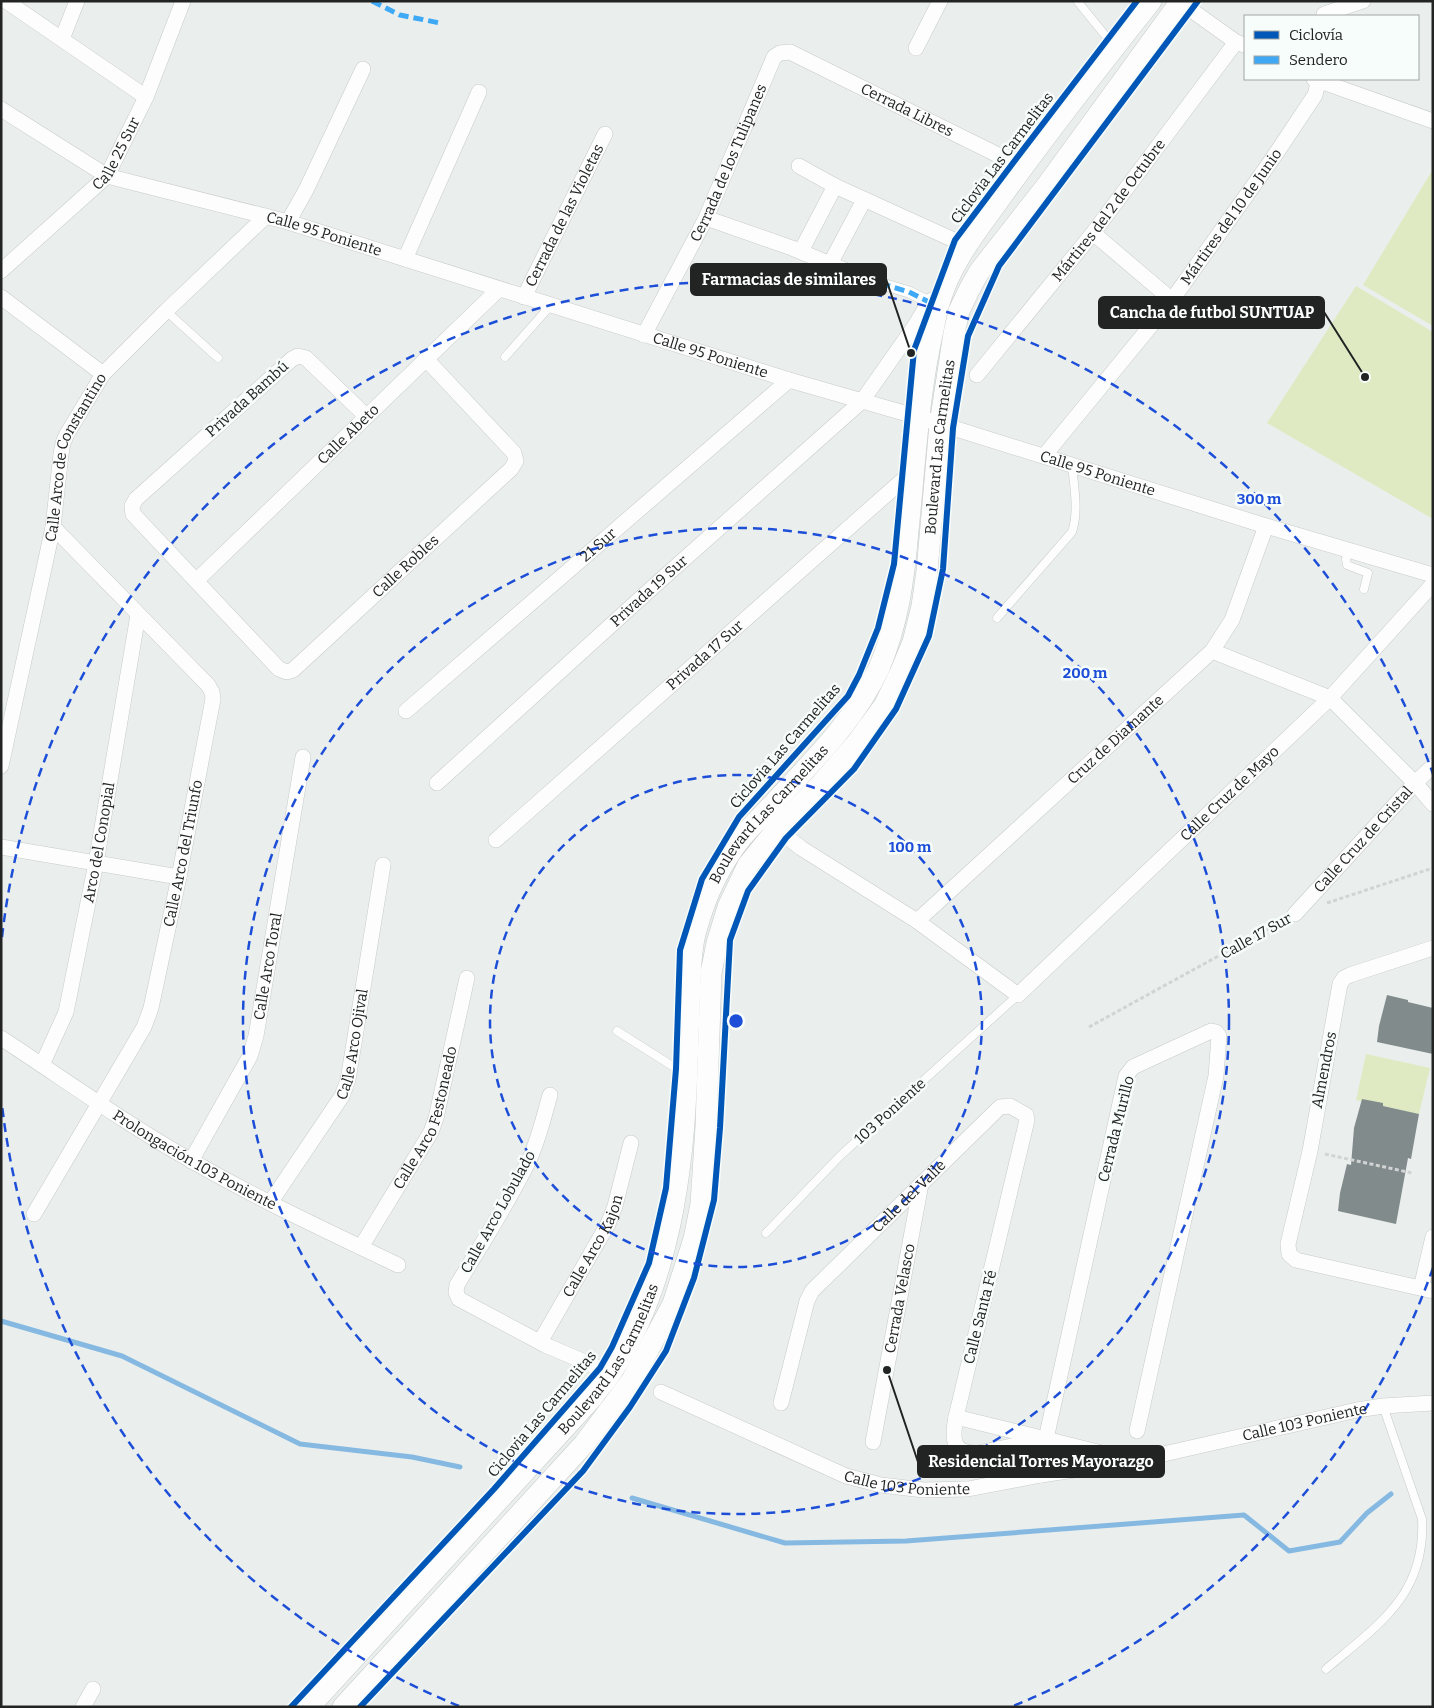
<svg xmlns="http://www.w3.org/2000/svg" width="1434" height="1708" font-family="Bitter,serif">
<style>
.green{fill:#dfeac2}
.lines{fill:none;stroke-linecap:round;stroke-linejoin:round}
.stream{stroke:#86b9e2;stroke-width:5}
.building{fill:#828b8c}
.service-casing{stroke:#c7caca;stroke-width:9}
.pedestrian-casing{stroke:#c7caca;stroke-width:12}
.minor-casing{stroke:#c7caca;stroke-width:16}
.secondary-casing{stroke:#c7caca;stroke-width:22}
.path{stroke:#d2d3d3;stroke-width:3;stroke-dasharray:4 2.5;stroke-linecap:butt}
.service{stroke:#fcfdfc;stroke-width:8}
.pedestrian{stroke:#fcfdfc;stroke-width:11}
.minor{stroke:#fcfdfc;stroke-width:15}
.secondary{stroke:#fcfdfc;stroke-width:21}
.quiet{stroke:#3fa9f5;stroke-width:5;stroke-dasharray:10 5;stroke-linecap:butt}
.cycleway-casing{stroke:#f6fdfb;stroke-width:9}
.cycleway{stroke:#0057b8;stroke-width:6}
.ring{fill:none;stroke:#1d4ed8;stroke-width:2.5;stroke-dasharray:9 6}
.labels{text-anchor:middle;stroke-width:5;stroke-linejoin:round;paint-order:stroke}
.street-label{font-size:15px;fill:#222423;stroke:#f6fdfb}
.centre{fill:#1d4ed8;stroke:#f6fdfb;stroke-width:2.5}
.ring-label{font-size:15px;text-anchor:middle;font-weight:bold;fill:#1d4ed8;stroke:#f6fdfb;stroke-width:5;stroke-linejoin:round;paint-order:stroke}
.leader{fill:none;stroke:#222423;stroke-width:2}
.callout-dot{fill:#222423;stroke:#f6fdfb;stroke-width:2}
.callout{fill:#222423;stroke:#222423;stroke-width:2}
.callout-label{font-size:16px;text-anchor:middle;font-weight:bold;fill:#fff}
</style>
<rect width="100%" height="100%" fill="#eaefed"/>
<path class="green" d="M1433,169V326L1363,285Z
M1356,286L1433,332V519L1267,423Z
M1366,1054L1430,1068L1419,1114L1356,1100Z"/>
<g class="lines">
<path class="stream" d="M1,1321L122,1356L300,1444L412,1457L460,1467
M632,1498L785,1543L906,1541L1244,1515L1289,1551L1340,1542L1367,1513L1391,1494"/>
</g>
<path class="building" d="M1387,995L1408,1000V1002L1433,1008V1054L1377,1042L1379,1026Z
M1362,1099L1383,1103V1106L1419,1114L1411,1159L1408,1158L1396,1224L1338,1211L1340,1193L1347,1164L1351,1165L1354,1128Z"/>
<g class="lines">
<g class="service-casing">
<path id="service" d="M1078,2L1113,45
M166,311L218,358
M505,357L551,305
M1348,550L1346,559L1347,565L1368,573L1364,589
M997,618L1072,532C1079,511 1074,487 1072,465
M617,1031L685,1074
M766,1233L841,1155L1018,995
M1326,1669C1378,1625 1426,1595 1422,1519L1383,1406"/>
</g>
<g class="pedestrian-casing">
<path id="pedestrian" d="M866,279L909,292L929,302"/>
</g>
<g class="minor-casing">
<g id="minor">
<path d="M6,1L146,97"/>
<path d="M1180,2L1236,42L1244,45"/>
<path d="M1324,14L1363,1"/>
<path d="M62,39L77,1"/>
<path d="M916,48L940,1"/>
<path d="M1314,79L1433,121"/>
<path id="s1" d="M1,109L107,176L288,222L789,380L918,417L1266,526L1433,575"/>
<path d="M799,166L835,186L967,246"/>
<path d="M706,218L792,248L866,279"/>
<path d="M288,222L306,190L363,69"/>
<path d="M1093,233L1172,300"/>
<path d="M801,251L835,186"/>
<path d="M405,259L479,92"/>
<path d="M830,264L864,200"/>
<path id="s2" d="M1,271L107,176L146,97L183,1"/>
<path d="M1,297L103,374"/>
<path id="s3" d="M524,297L605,134"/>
<path id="s4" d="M644,335L706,218L774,57L780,53L790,52L1000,156L1016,159L1026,163"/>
<path id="s5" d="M977,375L1093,233L1236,42"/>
<path id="s6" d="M366,416L306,358L298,356L292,359L136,499L132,506L133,514L279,669L287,672L293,670L511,469L516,461L514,453L426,359"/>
<path id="s7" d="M1044,456L1172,300L1273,158L1315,95L1319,79"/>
<path id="s8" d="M197,580L499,289"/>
<path d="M1212,651L1330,698L1415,783L1433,804"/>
<path id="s9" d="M406,711L789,380"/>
<path id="s10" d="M1,766L53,527L61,454L63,443L67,434L103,374L166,311L266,216"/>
<path id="s11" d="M437,783L653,587L862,401L914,327L929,302L932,300L940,299"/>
<path id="s12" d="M777,829L801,848L917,921L1018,995L1330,698L1433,584"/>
<path id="s13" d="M496,840L914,470"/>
<path d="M1,847L179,877"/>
<path id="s14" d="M1295,914L1415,783L1433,766"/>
<path id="s15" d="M917,921L1212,651L1232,620L1266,526"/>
<path d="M1433,948L1350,975L1344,978L1340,984L1310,1151L1288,1244L1289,1254L1296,1260L1433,1291"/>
<path id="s16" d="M1,1038C64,1079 126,1124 192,1161C258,1199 329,1232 398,1265"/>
<path id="s17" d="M42,1065L66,1012L96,863L138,615"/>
<path d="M550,1095C544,1116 539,1138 530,1158C509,1202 482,1243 457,1285L456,1292L459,1299L545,1345L611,1373"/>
<path id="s18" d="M191,1161L250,1056L256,1036L303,757"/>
<path id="s19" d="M270,1203L342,1096L348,1080L383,865"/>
<path id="s20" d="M34,1214L144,1027L151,1008L179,877L213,699L212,692L208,685L53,527"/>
<path id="s21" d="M361,1247L431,1132L436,1118L467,978"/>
<path d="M1421,1288L1433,1237"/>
<path id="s22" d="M540,1342L608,1224L615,1206L631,1143"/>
<path id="s23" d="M661,1392L846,1476L881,1485L924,1490L968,1489L1041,1475L1133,1461L1357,1410L1383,1406L1433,1403"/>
<path id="s24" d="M781,1403L807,1301L812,1291L1000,1107L1010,1106L1026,1115L1027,1120L956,1417C952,1438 951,1454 978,1453L1046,1439"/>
<path d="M956,1417L1126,1459"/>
<path id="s25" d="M873,1442L921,1184"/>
<path d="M1041,1475L1046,1439L1126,1076L1133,1067L1211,1031L1216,1032L1219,1036L1216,1076L1137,1431"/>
<path d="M83,1707L93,1689"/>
</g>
</g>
<g class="secondary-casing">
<g id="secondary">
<path id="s26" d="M309,1707L592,1398C598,1389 605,1382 611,1373C669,1286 684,1169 687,1067C688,1038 689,1009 690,981C691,963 691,944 697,927C706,895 721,863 742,837C752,825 764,814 774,803C813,761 855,720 879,668C898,624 904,578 908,531C915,464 918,396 933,330C935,320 937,309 940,300C952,260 980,227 1004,193C1051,128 1101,64 1151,1"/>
<path id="s27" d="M343,1707L584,1444L632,1380L673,1304L694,1239L701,1204L706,1126L711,973L717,943L728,907L748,865L777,829L821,784L856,744L884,706L901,671L913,642L922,606L927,571L940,424L954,333L959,311L969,290L979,272L1048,184L1181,1"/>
</g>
</g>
<path class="path" d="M1327,903L1433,868
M1089,1027L1284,920
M1325,1154L1412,1173"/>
<use href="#service" class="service"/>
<use href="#pedestrian" class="pedestrian"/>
<use href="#minor" class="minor"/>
<use href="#secondary" class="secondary"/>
<path class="quiet" d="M372,1L400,15L440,23
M866,279L909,292L929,302"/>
<g class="cycleway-casing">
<path id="cycleway" d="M291,1707L494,1489L600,1368L612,1347L649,1263L666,1188L676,1069L680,950L702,879L739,817L848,696L859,675L878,628L894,564L914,350L955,240L1016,159L1137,1
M360,1707L583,1471L630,1407L666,1351L694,1278L714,1200L720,1128L730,940L748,891L786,838L854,769L896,709L929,636L943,569L953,428L968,336L999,266L1198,1"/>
</g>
<use href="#cycleway" class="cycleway"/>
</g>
<g class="ring">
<circle cx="736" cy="1021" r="246"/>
<circle cx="736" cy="1021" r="493"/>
<path d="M1433 1268A739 739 0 0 1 1013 1706M459 1706A739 739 0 0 1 2 1105M2 937A739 739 0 0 1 1433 774"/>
</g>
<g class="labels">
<g class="street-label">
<text dy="5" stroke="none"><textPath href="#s4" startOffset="455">Cerrada Libres</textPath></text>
<text dy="5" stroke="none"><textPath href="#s2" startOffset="166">Calle 25 Sur</textPath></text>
<text transform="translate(1002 158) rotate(-53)" y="5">Ciclovia Las Carmelitas</text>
<text dy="5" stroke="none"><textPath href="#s4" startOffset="192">Cerrada de los Tulipanes</textPath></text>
<text dy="5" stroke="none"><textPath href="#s5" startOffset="211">Mártires del 2 de Octubre</textPath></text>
<text dy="5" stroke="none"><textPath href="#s3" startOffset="91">Cerrada de las Violetas</textPath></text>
<text dy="5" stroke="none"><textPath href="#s7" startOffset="304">Mártires del 10 de Junio</textPath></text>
<text dy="5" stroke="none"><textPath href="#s1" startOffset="350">Calle 95 Poniente</textPath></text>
<text dy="5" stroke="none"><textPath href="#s1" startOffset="755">Calle 95 Poniente</textPath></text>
<text transform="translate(247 399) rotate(-42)" y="5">Privada Bambú</text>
<text dy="5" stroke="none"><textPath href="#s8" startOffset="210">Calle Abeto</textPath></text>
<text dy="5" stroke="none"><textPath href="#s27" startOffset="1450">Boulevard Las Carmelitas</textPath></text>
<text dy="5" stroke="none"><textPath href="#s10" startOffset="319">Calle Arco de Constantino</textPath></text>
<text dy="5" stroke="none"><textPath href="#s1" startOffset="1160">Calle 95 Poniente</textPath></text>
<text dy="5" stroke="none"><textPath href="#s9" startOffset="254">21 Sur</textPath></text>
<text dy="5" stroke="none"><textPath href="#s6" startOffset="705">Calle Robles</textPath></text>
<text dy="5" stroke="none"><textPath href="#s11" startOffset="286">Privada 19 Sur</textPath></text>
<text dy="5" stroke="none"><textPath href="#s13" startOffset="279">Privada 17 Sur</textPath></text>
<text dy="5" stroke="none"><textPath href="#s15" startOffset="269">Cruz de Diamante</textPath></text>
<text transform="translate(785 746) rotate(-49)" y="5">Ciclovia Las Carmelitas</text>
<text dy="5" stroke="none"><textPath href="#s12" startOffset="585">Calle Cruz de Mayo</textPath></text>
<text dy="5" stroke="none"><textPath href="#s26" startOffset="1046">Boulevard Las Carmelitas</textPath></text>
<text dy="5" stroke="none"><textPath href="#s14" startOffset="101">Calle Cruz de Cristal</textPath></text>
<text dy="5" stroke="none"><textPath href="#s17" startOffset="231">Arco del Conopial</textPath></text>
<text dy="5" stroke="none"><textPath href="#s20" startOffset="395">Calle Arco del Triunfo</textPath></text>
<text transform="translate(1256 936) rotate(-29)" y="5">Calle 17 Sur</text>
<text dy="5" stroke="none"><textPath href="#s18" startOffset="212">Calle Arco Toral</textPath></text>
<text dy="5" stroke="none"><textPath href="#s19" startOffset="182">Calle Arco Ojival</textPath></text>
<text transform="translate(1324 1070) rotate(-79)" y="5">Almendros</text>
<text transform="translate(890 1111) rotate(-42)" y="5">103 Poniente</text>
<text dy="5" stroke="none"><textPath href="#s21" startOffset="146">Calle Arco Festoneado</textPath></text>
<text transform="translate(1116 1129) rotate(-76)" y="5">Cerrada Murillo</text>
<text dy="5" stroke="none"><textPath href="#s16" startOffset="229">Prolongación 103 Poniente</textPath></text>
<text dy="5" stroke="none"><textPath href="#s24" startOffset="252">Calle del Valle</textPath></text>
<text transform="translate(498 1212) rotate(-61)" y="5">Calle Arco Lobulado</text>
<text dy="5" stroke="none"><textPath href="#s22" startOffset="110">Calle Arco Kajon</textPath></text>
<text dy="5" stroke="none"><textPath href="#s25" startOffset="146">Cerrada Velasco</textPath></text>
<text transform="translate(980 1317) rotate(-76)" y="5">Calle Santa Fé</text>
<text dy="5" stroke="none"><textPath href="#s26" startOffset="461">Boulevard Las Carmelitas</textPath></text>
<text transform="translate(542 1414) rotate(-50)" y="5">Ciclovia Las Carmelitas</text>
<text dy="5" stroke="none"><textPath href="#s23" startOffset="670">Calle 103 Poniente</textPath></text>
<text dy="5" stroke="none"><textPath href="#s23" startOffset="265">Calle 103 Poniente</textPath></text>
</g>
</g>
<circle cx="736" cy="1021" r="8" class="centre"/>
<g class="ring-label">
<text x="1259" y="504">300 m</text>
<text x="1085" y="678">200 m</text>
<text x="910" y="852">100 m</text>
</g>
<path class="leader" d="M911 353L886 279M1365 377L1324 312M887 1370L918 1462"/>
<g class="callout-dot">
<circle cx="911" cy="353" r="5"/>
<circle cx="1365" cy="377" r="5"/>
<circle cx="887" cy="1370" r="5"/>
</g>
<g class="callout">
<rect x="691" y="264" width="195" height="31" rx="5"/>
<rect x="1099" y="297" width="225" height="31" rx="5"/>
<rect x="918" y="1446" width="246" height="31" rx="5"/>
</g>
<g class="callout-label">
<text x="789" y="285">Farmacias de similares</text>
<text x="1212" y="318">Cancha de futbol SUNTUAP</text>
<text x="1041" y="1467">Residencial Torres Mayorazgo</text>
</g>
<rect width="1434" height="1708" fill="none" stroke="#222423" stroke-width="5"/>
<rect x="1244" y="15" width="175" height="65" fill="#f6fdfb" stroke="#a1a6a5"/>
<rect x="1254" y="31" width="25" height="8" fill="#0057b8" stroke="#a1a6a5"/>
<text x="1289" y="40" font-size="15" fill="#222423">Ciclovía</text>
<rect x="1254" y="56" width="25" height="8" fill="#3fa9f5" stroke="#a1a6a5"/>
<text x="1289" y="65" font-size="15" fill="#222423">Sendero</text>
</svg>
